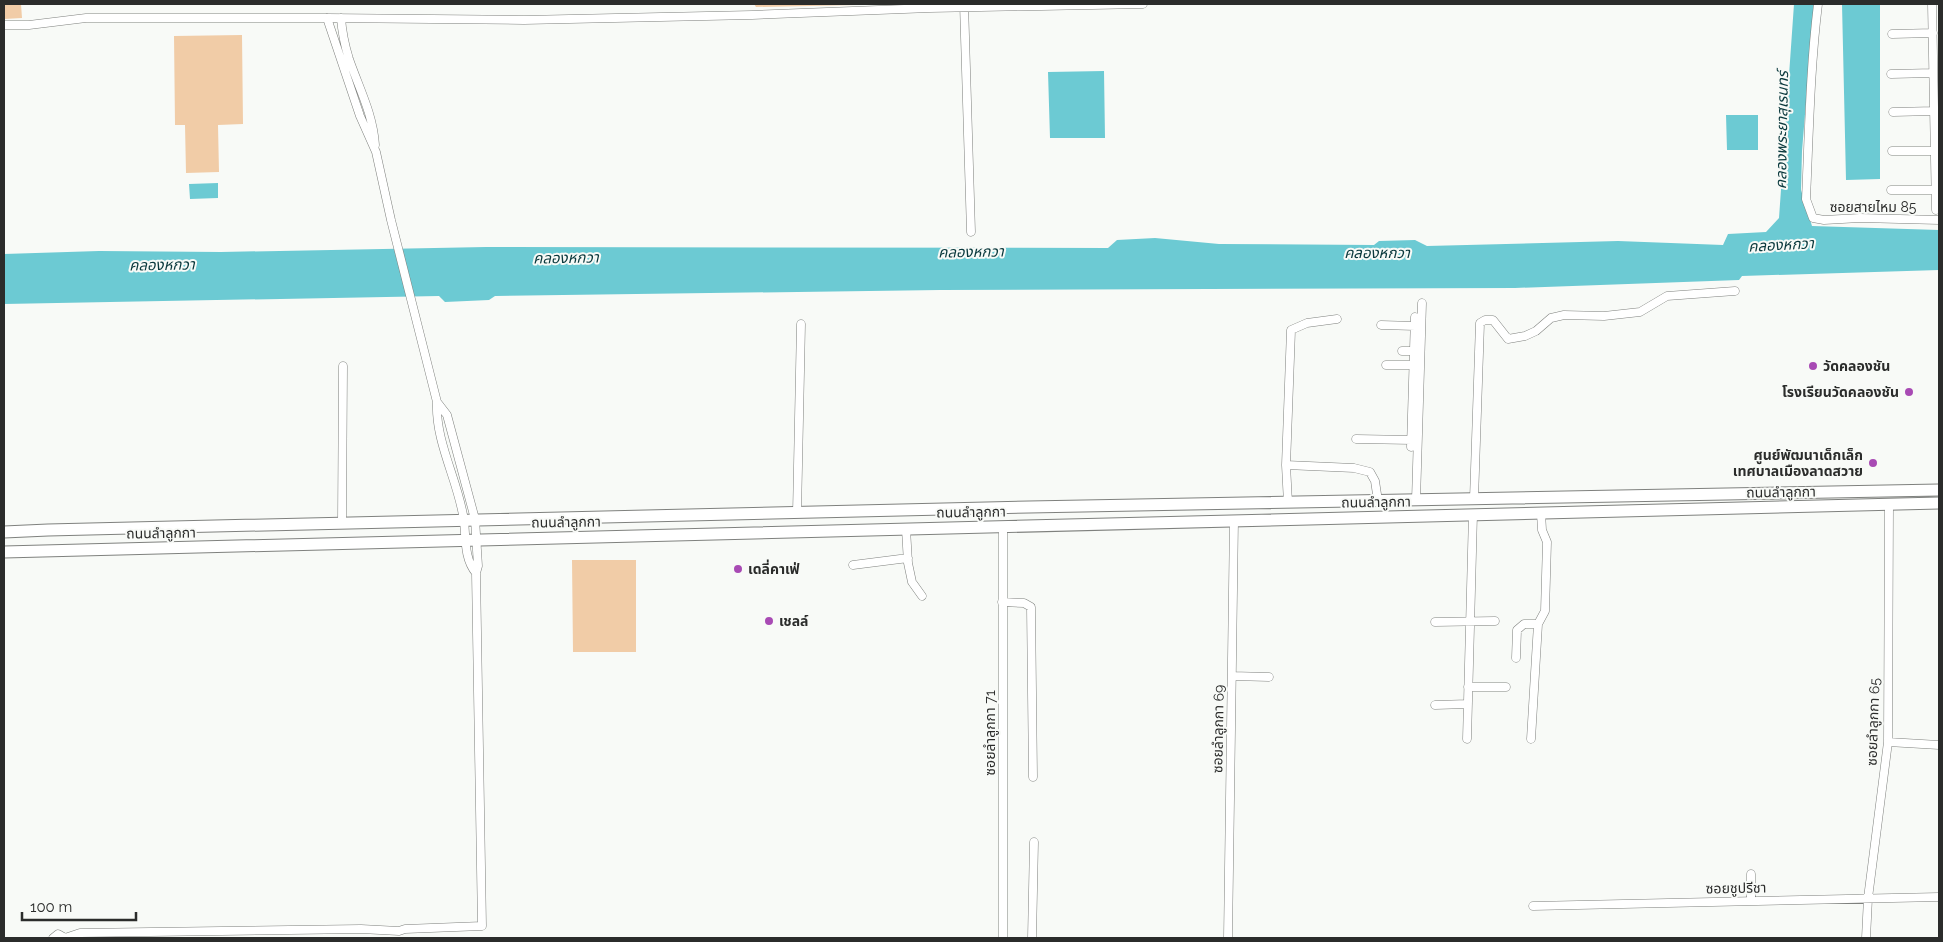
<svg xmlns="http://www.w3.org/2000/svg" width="1943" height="942" font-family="Raleway,'Noto Sans Thai',sans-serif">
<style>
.green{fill:#f1cca7}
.water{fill:#6ccad3}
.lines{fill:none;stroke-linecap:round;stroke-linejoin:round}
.street-casing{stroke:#7f817e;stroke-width:9}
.secondary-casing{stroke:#7f817e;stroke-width:13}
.street{stroke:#fff;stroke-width:8}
.secondary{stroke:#fff;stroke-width:11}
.poi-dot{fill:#a84ab4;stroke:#f8faf7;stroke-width:2}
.labels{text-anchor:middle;stroke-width:4;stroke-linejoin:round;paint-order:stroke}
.street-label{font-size:14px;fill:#2b2c2b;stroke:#f8faf7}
.poi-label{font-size:14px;font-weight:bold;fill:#2b2c2b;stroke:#f8faf7;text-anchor:start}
.water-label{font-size:15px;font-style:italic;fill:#09383c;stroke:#f8faf7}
</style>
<rect width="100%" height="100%" fill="#f8faf7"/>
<path class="green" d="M4,4H21L22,18L4,19Z
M754,4H903L756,7Z
M242,35L243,124L218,125L219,172L186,173L185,125H175L174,36Z
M572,560H636V652H573Z"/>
<path class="water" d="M1794,4H1814L1802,151L1801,190L1812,226L1939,230V270L1742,276L1739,280L1515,288L940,290L495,296L489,300L445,302L439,296L4,304V254L99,251L221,252L486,247L1108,248L1117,240L1155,238L1219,244L1374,245L1379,241L1415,240L1427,246L1618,241L1723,245L1728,234L1766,232L1779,218Z
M1842,4H1880V179L1846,180Z
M1104,71L1105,138H1050L1048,72Z
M1726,115H1758V150H1727Z
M218,183V198L190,199L189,184Z"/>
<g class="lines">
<g class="street-casing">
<path id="street" d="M964,4L971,232
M1818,4C1810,69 1809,134 1806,199L1813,218L1824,220L1860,218L1939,220
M1932,4L1936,210
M327,18L360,116L376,152L391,220L437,402C435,443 459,482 464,521C466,538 464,559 476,573
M341,18C342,32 345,46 349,59C359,88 373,114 375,145
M4,25H29L86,18H327L524,20L752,15L930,8L1143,4
M1892,34L1933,33
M1891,74L1933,73
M1893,112L1934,111
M1892,151H1935
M1891,190H1936
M1337,319L1307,323L1291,330L1286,465L1354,468L1370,472L1375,481L1378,501
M1381,325L1415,326
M1402,351H1414
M1386,365H1413
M1356,439L1412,440
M1411,447L1415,317
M1286,465L1288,503
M1474,499L1480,323L1485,320H1493L1508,339L1525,336L1536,331L1551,318L1564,315L1604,316L1640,312L1667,296L1735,291
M1416,500L1422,303
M797,513L801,324
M342,523L343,366
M1003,527V938
M906,529L908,563L912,582L922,596
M853,565L908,558
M1002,602L1024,603L1031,607L1033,777
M1435,622L1495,621
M1516,658L1517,630L1524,624H1538
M1232,676L1269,677
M1468,687H1506
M1435,705L1468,704
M1467,739L1473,514
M1531,739L1538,624L1545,611L1547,542L1542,530L1541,513
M1888,742L1939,745
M1751,874V900
M1533,906L1939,897
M53,938L58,934L65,938L80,933L361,929L399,931L405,929L482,926L476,573L478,566L475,519L447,415L437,402
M1032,938L1034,842
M1228,938L1234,520
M1866,938L1868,898L1888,742L1889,505"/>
</g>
<g class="secondary-casing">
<path id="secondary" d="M4,532L48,530L1029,507L1939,490
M4,552L1939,503"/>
</g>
<use href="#street" class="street"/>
<use href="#secondary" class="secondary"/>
</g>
<g class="poi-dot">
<circle cx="1813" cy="366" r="5"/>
<circle cx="1909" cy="392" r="5"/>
<circle cx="1873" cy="463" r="5"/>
<circle cx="738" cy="569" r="5"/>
<circle cx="769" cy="621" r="5"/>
</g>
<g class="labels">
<g class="street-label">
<text x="1873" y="212">ซอยสายไหม 85</text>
<text transform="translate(1781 492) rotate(-1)" y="5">ถนนลำลูกกา</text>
<text transform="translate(1376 502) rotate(-1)" y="5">ถนนลำลูกกา</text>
<text transform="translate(971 512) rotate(-1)" y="5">ถนนลำลูกกา</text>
<text transform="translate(566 522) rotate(-1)" y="5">ถนนลำลูกกา</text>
<text transform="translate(161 533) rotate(-1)" y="5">ถนนลำลูกกา</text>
<text transform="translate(1873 722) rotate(-88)" y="5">ซอยลำลูกกา 65</text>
<text transform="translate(1218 729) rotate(-89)" y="5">ซอยลำลูกกา 69</text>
<text transform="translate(990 733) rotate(-90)" y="5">ซอยลำลูกกา 71</text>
<text transform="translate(1736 888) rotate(-1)" y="5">ซอยชูปรีชา</text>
</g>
<g class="poi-label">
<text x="1823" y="371">วัดคลองชัน</text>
<text x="1899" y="397" text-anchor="end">โรงเรียนวัดคลองชัน</text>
<text x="1863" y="460" text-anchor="end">ศูนย์พัฒนาเด็กเล็ก<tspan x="1863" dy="16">เทศบาลเมืองลาดสวาย</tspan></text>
<text x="748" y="574">เดลี่คาเฟ่</text>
<text x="779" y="626">เชลล์</text>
</g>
<g class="water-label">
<text transform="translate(1782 130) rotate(-89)" y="5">คลองพระยาสุเรนทร์</text>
<text transform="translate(1781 245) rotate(-3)" y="5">คลองหกวา</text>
<text transform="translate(971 252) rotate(-1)" y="5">คลองหกวา</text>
<text x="1377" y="258">คลองหกวา</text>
<text transform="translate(566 258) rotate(-1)" y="5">คลองหกวา</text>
<text transform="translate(162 265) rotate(-1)" y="5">คลองหกวา</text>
</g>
</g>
<rect width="1943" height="942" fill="none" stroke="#2b2c2b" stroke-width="10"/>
<path d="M22 912v8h114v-8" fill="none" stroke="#2b2c2b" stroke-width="2.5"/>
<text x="30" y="912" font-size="15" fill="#2b2c2b" stroke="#f8faf7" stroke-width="4" paint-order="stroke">100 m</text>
</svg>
